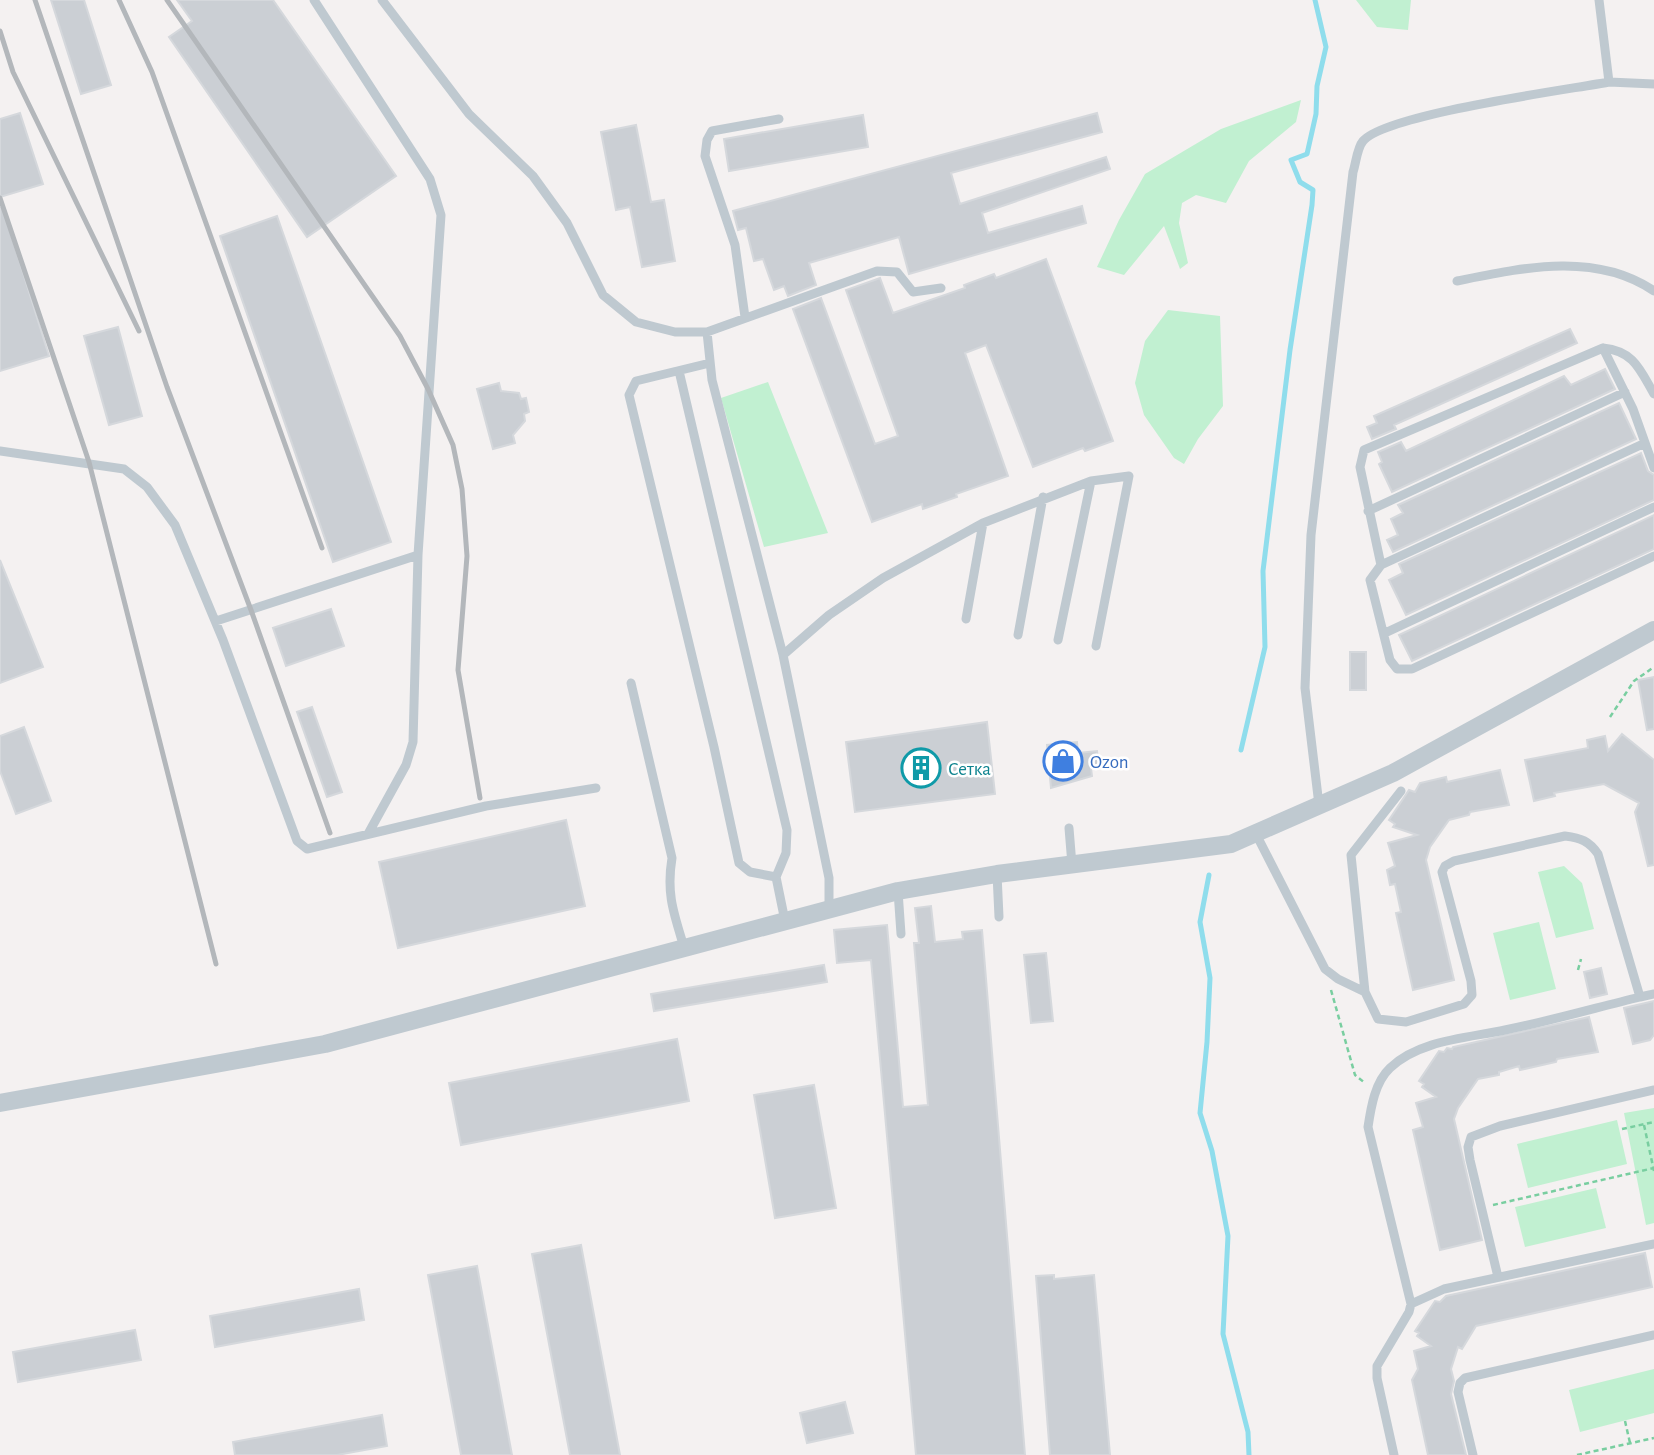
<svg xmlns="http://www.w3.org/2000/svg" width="1654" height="1455" font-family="'Alegreya Sans',sans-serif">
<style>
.green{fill:#c1f0d1}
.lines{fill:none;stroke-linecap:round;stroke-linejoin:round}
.stream{stroke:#8fddec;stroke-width:5}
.building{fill:#cbcfd4;stroke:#d5d8dc;stroke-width:2}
.path{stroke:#79cea0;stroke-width:2.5;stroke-dasharray:5 3.5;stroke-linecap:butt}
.lane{stroke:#bfc9d0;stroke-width:9}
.street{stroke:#bfc9d0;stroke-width:18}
.rail{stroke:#b3b7bb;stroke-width:5}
.labels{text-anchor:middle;stroke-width:5;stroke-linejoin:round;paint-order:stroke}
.shop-label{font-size:19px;fill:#366cbe;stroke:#fff;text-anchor:start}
.culture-label{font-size:19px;fill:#0d838f;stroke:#fff;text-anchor:start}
</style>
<rect width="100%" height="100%" fill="#f4f1f1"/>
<path class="green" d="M1356,0H1411L1408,30L1377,27Z
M1301,100L1296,122L1249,161L1226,203L1196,195L1182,203L1179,223L1188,263L1180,269L1164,226L1124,275L1097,267L1119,220L1145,174L1221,129Z
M1168,310L1220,316L1223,406L1198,439L1184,464L1174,458L1144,415L1135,383L1145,341Z
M768,382L828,533L764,547L721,398Z
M1564,866L1582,883L1594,929L1556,938L1538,872Z
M1539,922L1556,989L1510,1000L1493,933Z
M1654,1108V1223L1646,1225L1624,1113Z
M1617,1120L1627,1164L1528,1188L1517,1144Z
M1596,1188L1606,1228L1525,1247L1515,1207Z
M1654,1369V1413L1580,1432L1569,1390Z"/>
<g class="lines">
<path class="stream" d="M1241,750L1265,647L1263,571L1290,350L1312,205L1313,190L1300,182L1291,160L1307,154L1316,114L1317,86L1326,47L1315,0
M1209,875L1200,922L1210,978L1207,1042L1200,1113L1212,1151L1228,1236L1223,1334L1248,1432L1249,1455"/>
</g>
<path class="building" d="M51,0H84L111,85L81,94Z
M177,0H273L396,176L307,237L169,37L192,21Z
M20,113L43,184L0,197V119Z
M1097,113L1102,132L951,173L960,204L1106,157L1110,169L982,213L988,233L1082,206L1086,223L909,274L899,237L809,263L816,285L788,296L784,286L774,290L763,259L754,261L746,228L738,230L733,211Z
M863,115L868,147L729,171L724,139Z
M636,125L651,202L664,200L675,261L642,267L630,207L616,210L601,132Z
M0,208H3L49,356L0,371Z
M277,216L391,542L333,562L220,236Z
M1046,259L1113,441L1085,451L1083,448L1033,467L986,345L965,353L1008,476L956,494L957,497L923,509L922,504L872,522L793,309L821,298L875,444L898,436L846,290L880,278L893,313L965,288L964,285L994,274L996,278Z
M118,327L142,416L109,425L84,336Z
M1570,329L1577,343L1394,425L1396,429L1372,439L1367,427L1377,423L1374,416Z
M1605,369L1615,389L1392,492L1379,464L1382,462L1378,452L1401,442L1406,451L1564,376L1571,385Z
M499,383L501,391L519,393L521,399L526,398L529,412L524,414L525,421L513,435L515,443L493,449L477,389Z
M1619,403L1636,439L1393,552L1387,540L1398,535L1391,519L1403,513L1398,505Z
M1641,453L1648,471L1654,475V500L1406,615L1389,580L1403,573L1399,564Z
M1654,515V549L1412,661L1399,635Z
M0,560L43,667L0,683Z
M331,609L344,646L286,666L273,628Z
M1350,652H1366V690H1350Z
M1654,677V729L1647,730L1638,680Z
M312,707L342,792L327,797L297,712Z
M987,722L995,794L855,812L846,742Z
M24,727L51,801L16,814L0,771V736Z
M1622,734L1654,760V865L1648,866L1635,812L1639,803L1604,784L1554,793L1555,796L1534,801L1525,760L1588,748L1587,740L1605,736L1608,751Z
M1077,742L1078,753L1097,751L1099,768H1091L1092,776L1051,788L1047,745Z
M1500,770L1509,805L1470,812L1469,815L1449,820L1430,847L1426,860L1454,980L1413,990L1396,913L1401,912L1395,884L1390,885L1387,870L1395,866L1388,843L1417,835L1393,827L1395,824L1389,820L1409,790L1415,792L1420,783L1446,777L1447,782Z
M566,820L585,906L398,948L379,862Z
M931,906L935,942L963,939L962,932L982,930L1025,1455H916L871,960L837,963L834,930L887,925L903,1107L928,1105L914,943H919L915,908Z
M1046,953L1053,1021L1031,1023L1024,955Z
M824,965L827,982L654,1011L651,994Z
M1601,968L1607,994L1590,998L1584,972Z
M1654,1001V1035L1650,1040L1633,1044L1624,1008Z
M1589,1017L1598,1052L1557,1059L1556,1062L1520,1070L1519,1066L1499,1072V1075L1478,1079L1458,1108L1454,1119L1482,1240L1440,1250L1413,1130L1423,1127L1416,1103L1436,1097L1422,1087L1424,1084L1419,1081L1439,1051L1444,1052L1447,1048L1452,1049L1453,1047Z
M677,1039L689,1101L461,1145L449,1083Z
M814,1085L836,1208L775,1218L754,1095Z
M581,1245L620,1455H570L532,1254Z
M1645,1253L1652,1287L1476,1326L1462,1349L1458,1347L1451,1369L1454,1381L1451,1394L1466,1455H1428L1412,1380L1418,1369L1414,1351L1431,1346L1417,1336L1419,1333L1415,1331L1435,1301L1440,1302L1446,1296Z
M477,1266L512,1455H461L428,1275Z
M1054,1275V1279L1094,1275L1110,1455H1050L1036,1276Z
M359,1289L364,1320L215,1347L210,1316Z
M135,1330L141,1360L18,1382L13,1352Z
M845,1402L853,1433L807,1443L800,1413Z
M382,1415L387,1446L337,1455H235L233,1442Z"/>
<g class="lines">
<path class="path" d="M1610,717L1634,681L1654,667
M1578,970L1581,959
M1331,990L1355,1075L1365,1083
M1644,1125L1654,1171
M1622,1129L1654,1122
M1493,1205L1654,1168
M1625,1421L1630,1443
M1577,1455L1654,1438"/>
<path class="lane" d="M382,0L469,114L533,176L567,223L603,295L636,322L675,332H707L877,271L897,272L913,292L941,288
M1599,0L1609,82L1654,84
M1457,281C1522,268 1595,251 1654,291
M745,317L735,245L705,156L707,140L712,131L779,119
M707,332L712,380L783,655L829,878V909
M1603,348L1633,409L1654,468
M710,363L636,381L629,395L714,747L739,863L750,872L776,877L785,921
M679,371L787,830L786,853L776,877
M1654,394C1640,370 1634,351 1603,348L1364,450L1360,467L1381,565L1370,580L1390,660L1397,669H1412L1654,556
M0,451L124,469L147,487L175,525L223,640L297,841L307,849L486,806L596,788
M1368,511L1625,392
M1381,565L1645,443
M966,619L983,523
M216,621L418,555L441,215L430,179L314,0
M1385,633L1654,507
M1018,635L1043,497
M1058,640L1091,481
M783,655L829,615L883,578L983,523L1091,481L1129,476L1096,646
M631,683L672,858C666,894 674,914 684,947
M1319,805L1305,688L1311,535L1353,172C1356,163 1357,148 1363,141C1386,114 1566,90 1609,82
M1069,828L1072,865
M368,834L406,765L413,742L418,555
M1256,834L1325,969L1338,979L1365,992L1378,1019L1406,1022L1464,1004L1472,995L1471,981L1442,872L1445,866L1454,861L1565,836C1581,838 1589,841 1598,854L1640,997L1654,994
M997,874L999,917
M898,891L901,934
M1365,992L1351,855L1401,791
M1498,1277L1470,1160L1468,1147L1471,1137L1500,1126L1654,1090
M1411,1304L1368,1127C1371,1107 1375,1082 1390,1068C1419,1040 1468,1038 1505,1030C1550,1021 1595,1008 1640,997
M1394,1455L1377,1378V1366L1409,1312L1411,1304L1444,1289L1654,1244
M1473,1455L1458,1392L1460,1383L1465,1378L1654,1335"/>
<path class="street" d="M0,1103L325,1044L898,891L997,874L1231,844L1393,773L1654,630"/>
<path class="rail" d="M35,0L167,387L251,610L330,833
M119,0L152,72L322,548
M167,0L400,336L428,389L453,445L462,489L467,556L458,670L480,798
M0,31L13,72L139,331
M0,198L89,462L216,964"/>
</g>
<defs>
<g id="shop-ring" transform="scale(2.0125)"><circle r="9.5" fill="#fff" stroke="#3f7fe0" stroke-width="1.5"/><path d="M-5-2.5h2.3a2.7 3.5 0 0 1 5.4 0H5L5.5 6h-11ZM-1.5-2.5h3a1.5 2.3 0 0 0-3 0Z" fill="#3f7fe0"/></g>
<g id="building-ring" transform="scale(2.0125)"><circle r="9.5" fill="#fff" stroke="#0f9aa8" stroke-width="1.5"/><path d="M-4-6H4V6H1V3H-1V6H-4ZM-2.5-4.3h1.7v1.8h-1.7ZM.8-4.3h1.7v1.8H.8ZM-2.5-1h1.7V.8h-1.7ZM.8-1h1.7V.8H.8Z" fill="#0f9aa8"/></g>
</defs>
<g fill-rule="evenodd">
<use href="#shop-ring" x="1063" y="761"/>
<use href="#building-ring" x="921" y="768"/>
</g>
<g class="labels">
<g class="shop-label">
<text x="1090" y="768">Ozon</text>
</g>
<g class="culture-label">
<text x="948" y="775">Сетка</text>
</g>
</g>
</svg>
